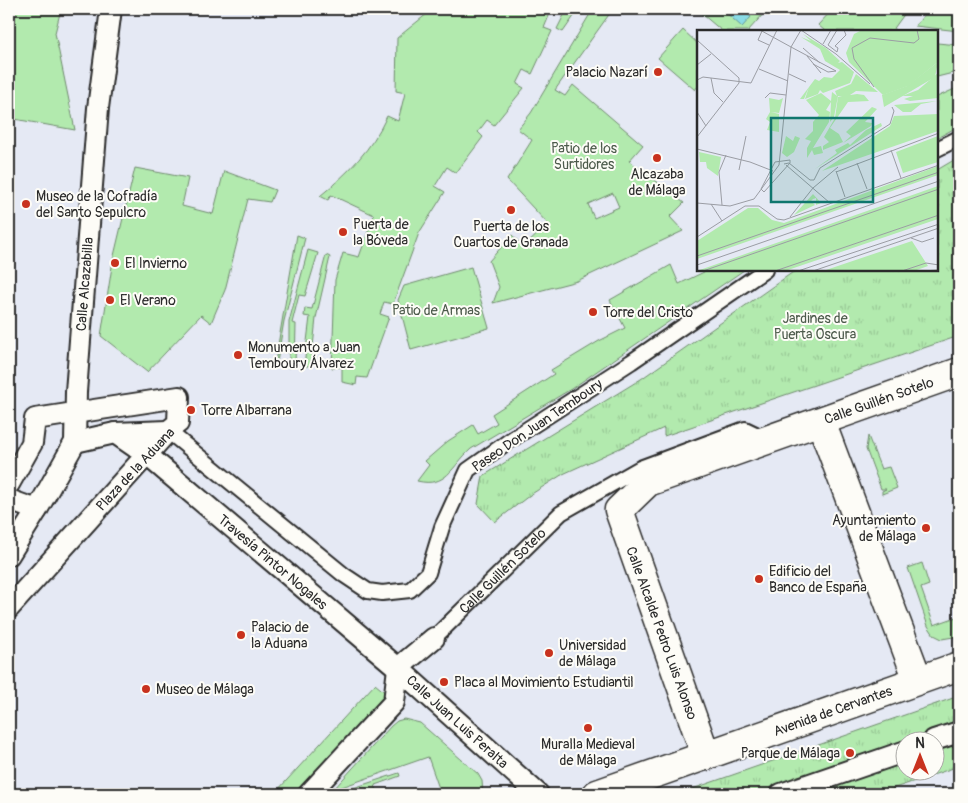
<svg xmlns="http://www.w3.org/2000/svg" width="968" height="803" font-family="Pangolin,sans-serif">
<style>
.green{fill:#b2eaae;stroke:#6e8a6c;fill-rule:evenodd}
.park{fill:url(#park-tufts);stroke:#6e8a6c;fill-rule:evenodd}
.water{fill:url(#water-ripples);stroke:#64959b}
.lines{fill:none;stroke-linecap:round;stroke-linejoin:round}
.service-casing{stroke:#2b2b2b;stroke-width:18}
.pedestrian-casing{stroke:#2b2b2b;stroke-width:24}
.minor-casing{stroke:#2b2b2b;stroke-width:31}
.service{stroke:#fdfcf7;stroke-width:14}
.pedestrian{stroke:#fdfcf7;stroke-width:20}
.minor{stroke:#fdfcf7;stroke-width:28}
.poi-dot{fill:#c8321e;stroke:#fdfcf7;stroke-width:2}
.labels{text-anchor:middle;stroke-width:4;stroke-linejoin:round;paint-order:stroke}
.poi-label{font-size:14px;fill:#2b2b2b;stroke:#fdfcf7;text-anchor:start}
.park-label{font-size:14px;fill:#4d5b4c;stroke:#fdfcf7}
.street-label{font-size:14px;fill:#2b2b2b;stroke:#fdfcf7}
.inset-road{fill:none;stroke:#9b9da4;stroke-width:1}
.view{fill:#0f766e;fill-opacity:0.15;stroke:#0f766e;stroke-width:2.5}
.inset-edge{fill:none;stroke:#2b2b2b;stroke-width:2.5}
</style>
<defs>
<pattern id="park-tufts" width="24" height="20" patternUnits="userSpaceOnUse" patternTransform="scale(1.25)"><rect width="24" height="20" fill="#b2eaae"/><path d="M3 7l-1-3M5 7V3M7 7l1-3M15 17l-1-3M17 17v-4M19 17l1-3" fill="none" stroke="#99c996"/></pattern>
<pattern id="water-ripples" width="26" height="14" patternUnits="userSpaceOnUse" patternTransform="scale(1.25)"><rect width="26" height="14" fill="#8adbe5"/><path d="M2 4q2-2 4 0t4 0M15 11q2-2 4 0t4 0" fill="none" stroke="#77bcc5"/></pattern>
</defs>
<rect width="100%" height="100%" fill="#e5e9f4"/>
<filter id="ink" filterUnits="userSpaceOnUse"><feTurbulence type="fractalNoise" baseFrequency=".02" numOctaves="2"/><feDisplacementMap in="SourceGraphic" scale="10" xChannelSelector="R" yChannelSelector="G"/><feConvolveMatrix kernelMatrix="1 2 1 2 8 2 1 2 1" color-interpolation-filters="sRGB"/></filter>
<g filter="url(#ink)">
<path class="green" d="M9,9H61L55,33L75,130L9,118Z
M433,9H549L551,11L544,28L552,31L532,74L524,70L517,84L524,88L494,125L487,120L478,132L483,137L456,173L447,167L435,186L445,192L419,233L393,304L384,302L380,314L389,317L367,378L357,377L356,385L342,382V367L332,368L335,280L343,253L359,257L374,215L331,195L328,200L320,196C348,173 372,149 387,116L398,121L405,93L396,91L397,38Z
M567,9H579L563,32L557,29Z
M593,9H613L555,90L565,96L573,85L643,145L629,161L684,203L670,217L683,231L577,281L493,303L499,287L489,261L512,235L524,247L548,224L507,180L532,140L518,129L531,113ZM613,193L619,207L594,218L588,204Z
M696,9H763L766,11L748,31H722Z
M833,9H849L853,12L856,9H908L892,31H825L818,25Z
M929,9H959V31L915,26Z
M683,30L698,44V86L695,90L658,58Z
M937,43L959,45L953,73L937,77Z
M959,87V126L937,138V97Z
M135,168L188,178L182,206L213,214L224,171L275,190L270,202L248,199L225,290L211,323L201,315L147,372L101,336L113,260Z
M297,235L305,238L284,321L277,362H275Z
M308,250L318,253L305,296L299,295L292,323L296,324L295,366L289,368V322Z
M326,255L330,257L316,318L311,366H304L310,317L304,316L305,308L312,309Z
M671,265L679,284L708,270H744L571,389L471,449C451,467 447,488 417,481L429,465L425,461L448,441L473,425L478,434L497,423L492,414L554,374L551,370L599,341L625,328L610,300Z
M471,267L489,328L411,350L398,300L404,286Z
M868,436L881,469L889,467L897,488L882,494V491L886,489H881L866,449Z
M922,563L929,585L921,588L934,625L959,616V636L942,639L934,635L928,626L908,568Z
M375,684L387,694L295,794L276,792Z
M404,719L420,723L478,774L482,781L483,794H441L428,757L333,790L391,726L397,721Z
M399,773L400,776L375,785L378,794H335Z"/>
<path class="park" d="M959,157V336L664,436V428L563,474L530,495L495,522L478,504L483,476L641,379L796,270H937V170Z
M959,696V766L877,794H678ZM906,740H936V770H906Z"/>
<path class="water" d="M722,9H741L751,17L742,27Z"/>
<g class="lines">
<g class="service-casing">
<g id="service">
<path d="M937,149L959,138"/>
<path d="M168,431L344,575L368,591L382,593L410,590L428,573L442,527L468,470L509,441L631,362L765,270"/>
<path id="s1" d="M434,638L561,513L640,468L745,429L766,439"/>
</g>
</g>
<g class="pedestrian-casing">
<g id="pedestrian">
<path d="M115,433L168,431"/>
<path id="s2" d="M75,442L115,433L147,455L398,668L538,794"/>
<path d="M9,484L32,443L35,419L179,397L178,423L168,431L9,608"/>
<path d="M9,500L37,510"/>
<path id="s3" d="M9,555L37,510L75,442L76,392L98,108L111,9"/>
<path d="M398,668L434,638"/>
<path d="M934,740L959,732"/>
<path d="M309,794L394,702L398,668"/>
<path d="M781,794L906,751"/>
</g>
</g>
<g class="minor-casing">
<g id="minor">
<path d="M821,422L918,680"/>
<path id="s4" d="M706,756L619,510L648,482L959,372"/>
<path id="s5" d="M597,794L959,666"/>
</g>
</g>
<use href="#service" class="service"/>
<use href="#pedestrian" class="pedestrian"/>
<use href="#minor" class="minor"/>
</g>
</g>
<g class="poi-dot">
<circle cx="658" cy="72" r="5"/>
<circle cx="657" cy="158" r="5"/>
<circle cx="26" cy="204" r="5"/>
<circle cx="511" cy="210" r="5"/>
<circle cx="343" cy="232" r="5"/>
<circle cx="115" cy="263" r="5"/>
<circle cx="110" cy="300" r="5"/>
<circle cx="593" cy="312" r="5"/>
<circle cx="238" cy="355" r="5"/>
<circle cx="191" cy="410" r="5"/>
<circle cx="926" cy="528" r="5"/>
<circle cx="759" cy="579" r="5"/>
<circle cx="241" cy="635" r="5"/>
<circle cx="549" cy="653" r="5"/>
<circle cx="444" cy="682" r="5"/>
<circle cx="146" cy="689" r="5"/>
<circle cx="588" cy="728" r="5"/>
<circle cx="850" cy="753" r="5"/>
</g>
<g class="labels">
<g class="poi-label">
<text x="648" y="77" text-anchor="end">Palacio Nazarí</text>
<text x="657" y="179" text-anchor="middle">Alcazaba<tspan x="657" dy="16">de Málaga</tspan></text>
<text x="36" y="201">Museo de la Cofradía<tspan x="36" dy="16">del Santo Sepulcro</tspan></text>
<text x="353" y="229">Puerta de<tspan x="353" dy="16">la Bóveda</tspan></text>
<text x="511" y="231" text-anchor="middle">Puerta de los<tspan x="511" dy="16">Cuartos de Granada</tspan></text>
<text x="125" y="268">El Invierno</text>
<text x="120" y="305">El Verano</text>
<text x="603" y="317">Torre del Cristo</text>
<text x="248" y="352">Monumento a Juan<tspan x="248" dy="16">Temboury Álvarez</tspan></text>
<text x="201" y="415">Torre Albarrana</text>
<text x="916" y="525" text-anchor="end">Ayuntamiento<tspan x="916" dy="16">de Málaga</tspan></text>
<text x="769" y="576">Edificio del<tspan x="769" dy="16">Banco de España</tspan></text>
<text x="251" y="632">Palacio de<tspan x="251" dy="16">la Aduana</tspan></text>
<text x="559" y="650">Universidad<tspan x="559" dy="16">de Málaga</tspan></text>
<text x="454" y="687">Placa al Movimiento Estudiantil</text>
<text x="156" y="694">Museo de Málaga</text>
<text x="588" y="749" text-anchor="middle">Muralla Medieval<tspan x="588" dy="16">de Málaga</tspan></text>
<text x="840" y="758" text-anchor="end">Parque de Málaga</text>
</g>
<g class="park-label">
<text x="584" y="153">Patio de los<tspan x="584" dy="16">Surtidores</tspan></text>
<text x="436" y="315">Patio de Armas</text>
<text x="815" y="323">Jardines de<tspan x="815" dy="16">Puerta Oscura</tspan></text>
</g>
<g class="street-label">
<text dy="5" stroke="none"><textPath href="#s3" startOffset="289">Calle Alcazabilla</textPath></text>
<text dy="5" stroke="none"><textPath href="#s4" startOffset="546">Calle Guillén Sotelo</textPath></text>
<text transform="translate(537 425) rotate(-34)" y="5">Paseo Don Juan Temboury</text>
<text transform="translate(135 469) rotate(-47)" y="5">Plaza de la Aduana</text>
<text dy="5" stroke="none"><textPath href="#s2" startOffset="245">Travesía Pintor Nogales</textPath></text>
<text dy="5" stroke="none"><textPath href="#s1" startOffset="96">Calle Guillén Sotelo</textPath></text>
<text transform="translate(662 633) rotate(70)" y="5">Calle Alcalde Pedro Luis Alonso</text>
<text dy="5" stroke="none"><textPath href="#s5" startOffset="250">Avenida de Cervantes</textPath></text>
<text dy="5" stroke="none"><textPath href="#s2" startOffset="489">Calle Juan Luis Peralta</textPath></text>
</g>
</g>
<g transform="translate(697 30)">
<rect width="241" height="241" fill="#e5e9f4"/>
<path d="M106,4L129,18L143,31L141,33L145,32L157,42L153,53L126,63L123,60L121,64L108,69L112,57L107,69H103L118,49L122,51L127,47L135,48L143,40L128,31L123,19L104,7L114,11ZM241,32L238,47L187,77L185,65L210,56ZM159,44L181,62L159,61L150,67L141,66L137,87L133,92L134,72L129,80L133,82L132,92L116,118L124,116L126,123L117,125L115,120L110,128V118L114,111L108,109L116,101V92L122,85L109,70L124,63L134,71L135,62L140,66L138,61L154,54ZM160,64L167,65L172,71L151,72L133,98L142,104L146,112L126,120V116L132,112L127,107L138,88L141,67ZM72,68L82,70L86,68L82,83L74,82L82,84V102L70,100L73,92L69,89L73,82ZM240,71L224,74L214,82H206L197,75ZM175,77L180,79L168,92L175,93L174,96L146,113L154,106L149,102ZM184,93L185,96L118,139L140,123L138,120L151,113L153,115L169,100ZM89,106L96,111L98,106L103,108L97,122L90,127L85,123ZM116,164L124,173L119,175V168L116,169L114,171L118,175L97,185Z" fill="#b2eaae"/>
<path d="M165,0H241V32L211,56L186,65L152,32L149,23L157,4ZM241,43V68L213,71L207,69L216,66H205L221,60ZM241,84V101L125,141L193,96L197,86ZM241,106V132L206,143L199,122ZM2,122L24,127L21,146L10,138L9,132H3ZM241,136V145L0,229V211L51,178H61L75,190L87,193ZM241,156V189L88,241H0ZM215,211L231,236L217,241H126Z" fill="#b2eaae"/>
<path class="inset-road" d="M104,0L139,24L173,54M104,0L94,17L139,41M140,0L131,15L140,22L141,18L138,16L149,5L147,0M65,1L61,10L72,15M0,10L42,48V53M126,14L134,0M106,18L123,33M110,26L124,43M116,34L131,42L139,41M0,35L14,24M62,39L91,51M92,44L109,52M14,48L17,63L26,72M0,50L6,47L54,53L80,0M177,57L157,29L155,18L173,8L217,13L222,9L220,0M68,68L73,63L89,65M0,82L9,96M0,107L42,53M0,119L53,132L76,141M194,120L204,148M93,130V133L67,162L64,159L78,132ZM160,133L170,159M87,134L92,133L113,150H117L123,138L193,94L197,81L195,77M89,135L133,173M42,140L49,106M139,141L148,167M139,142L242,103M0,173L33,176L57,169L82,135L94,17L63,0M14,174L25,191M25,175L22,142L29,125M93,187L116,158L141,137M0,207L48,176H62L80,189L87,190L242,135M214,208L225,212L237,208M0,226L242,142M0,235L242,151M6,241L242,159M78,241L242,185M101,241L242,194M116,241L242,198M205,241L229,233L242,235M225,241L242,240"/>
<path class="view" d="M74,88H176V172H74Z"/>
<rect width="241" height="241" class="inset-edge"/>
</g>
<rect width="968" height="803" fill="none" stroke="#fdfcf7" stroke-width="30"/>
<rect x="15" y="15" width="938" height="773" fill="none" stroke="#2b2b2b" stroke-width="2" filter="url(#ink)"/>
<g transform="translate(920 756)"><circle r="24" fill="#fdfcf7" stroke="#a9a8a5"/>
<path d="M0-4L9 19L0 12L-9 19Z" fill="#c8321e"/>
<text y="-8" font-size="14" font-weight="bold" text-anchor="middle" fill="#2b2b2b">N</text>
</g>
</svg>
